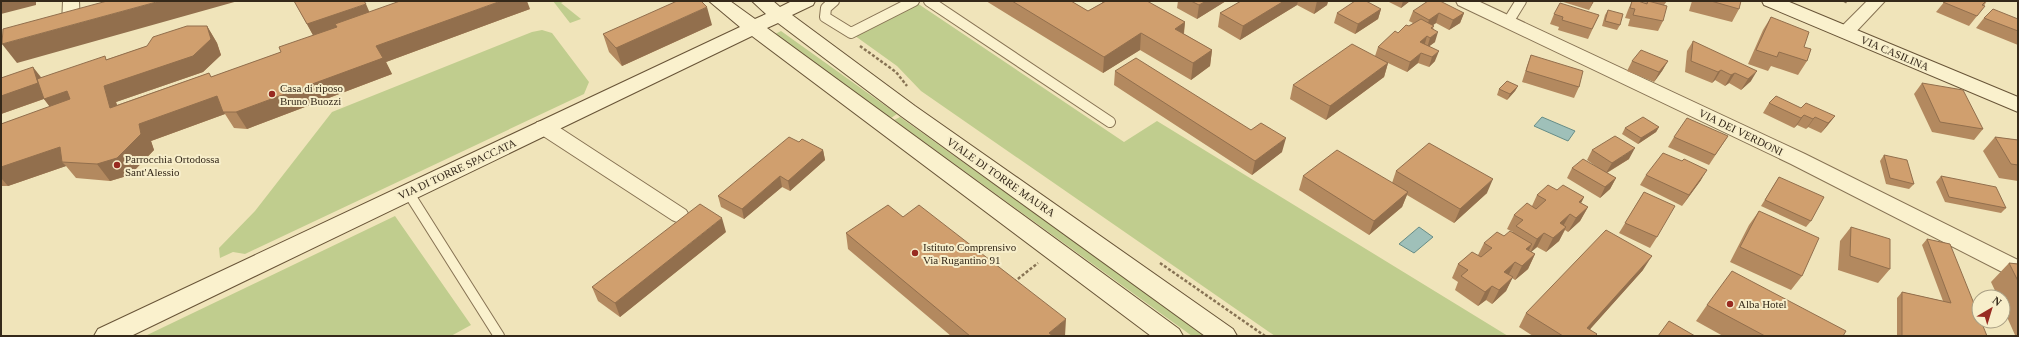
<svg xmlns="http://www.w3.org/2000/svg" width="2019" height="337" font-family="Georgia,serif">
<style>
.green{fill:#c0cd8e}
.water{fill:#9fc0b9;stroke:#668d87}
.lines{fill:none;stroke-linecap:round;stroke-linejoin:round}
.lane-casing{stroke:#877354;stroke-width:12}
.street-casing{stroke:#877354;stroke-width:2}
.secondary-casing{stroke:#685437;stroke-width:2}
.path{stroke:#877354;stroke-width:2.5;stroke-dasharray:3 2;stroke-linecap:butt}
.lane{stroke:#faf1cd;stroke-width:10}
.street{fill:#faf1cd;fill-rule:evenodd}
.secondary{fill:#faf1cd;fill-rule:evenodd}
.wall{fill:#b3895f}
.shaded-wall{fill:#926f4d}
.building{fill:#d09f6e;stroke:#926f4d}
.poi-dot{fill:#982b21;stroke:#f7eeca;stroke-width:1.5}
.labels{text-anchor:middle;stroke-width:4;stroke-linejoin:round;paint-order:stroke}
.street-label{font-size:11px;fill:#35291a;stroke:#f7eeca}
.poi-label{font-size:11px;fill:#35291a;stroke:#f7eeca;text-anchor:start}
</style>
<rect width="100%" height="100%" fill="#f0e4ba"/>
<path class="green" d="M553,1H565L561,3L581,19L570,23Z
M914,1L1124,142L1157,121L1508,336H1275L921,91L897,66L851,33Z
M542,30L552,33L589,82L584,94L245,254L233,252L220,258L219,248L255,211L332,112L532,32Z
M781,31L897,114L891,118L877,108L775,34Z
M900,117L1206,336H1192L894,120Z
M395,216L471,325L451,336H145Z"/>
<path class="water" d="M1542,117L1575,131L1568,141L1534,126Z
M1419,227L1433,237L1414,253L1399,244Z"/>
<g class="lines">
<g class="lane-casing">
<path id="lane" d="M834,1L826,8L825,17L851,33L914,1
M929,1L1110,122
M1508,22L1521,1
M408,192L499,336"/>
</g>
<g class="street-casing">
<path id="street" d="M63,1H79L80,25L77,29L71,30L65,29L62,25Z
M1456,1H1478L1805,154L2018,260V277L2008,275L1791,164L1458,5Z
M1867,1H1885L1852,36L1846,37L1840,36L1837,32L1840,28Z
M544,121L551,122L686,210L689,215L686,220L679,223L672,220L537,132L534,127L537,122Z"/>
</g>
<g class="secondary-casing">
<path id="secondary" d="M709,1H730L755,19L766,14L752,1H773L780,7L792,1H815L813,5L792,15L915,106L1233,329L1237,336H1205L901,116L778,23L767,28L1179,329L1183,336H1151L752,36L131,336H94L98,329L740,27Z
M1762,1H1787L2018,97V112L1764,5Z"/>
</g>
<path class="path" d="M1844,1L1848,3
M860,46L896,72L907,86
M1160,263L1265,336
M1014,282L1038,263"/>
<use href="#lane" class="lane"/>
<use href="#street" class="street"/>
<use href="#secondary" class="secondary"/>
</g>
<path class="wall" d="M294,1L369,12L530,9L386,62L392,74L247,129L234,128L225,114L151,141L154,150L130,175L110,181L76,178L66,166L8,186H1V124L50,107L44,99L1,114V78H42L108,59L207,26L217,43L221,55L203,72L116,102L117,105L209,73L211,77L281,52L313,35Z
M986,1H1071L1088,11L1102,3V1H1147L1185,22L1184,34L1212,50L1210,66L1191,80L1140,50L1103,73Z
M1178,1H1226L1197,19L1177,8Z
M1241,1H1328L1327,5L1314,14L1297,5L1240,40L1218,27L1220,13Z
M1387,1H1410L1401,8Z
M1560,1H1594L1589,10Z
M1632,1L1647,3L1639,1H1667L1664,5L1663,21L1658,31L1628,26L1630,19L1625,18L1628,10Z
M1692,1H1741L1739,9L1732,22L1689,11Z
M1945,1H1987L1977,16L1969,26L1936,12Z
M1381,9L1378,19L1355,34L1334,23L1337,13Z
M1608,10L1620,25L1617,30L1602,26L1605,15Z
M1413,11L1464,13L1460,23L1449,30L1436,23L1433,25L1435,42L1429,46L1435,61L1429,67L1418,63L1407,72L1388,63L1384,77L1326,120L1290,99L1293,85L1375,56L1378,47L1413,23L1409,21Z
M1554,14L1599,15L1588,39L1558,30L1559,27L1550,24Z
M1771,17L1804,47L1807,61L1798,75L1771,66L1768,71L1748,64L1763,30Z
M1984,18L2018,19V45L1976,28Z
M712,25L622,66L609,52L603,34Z
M1693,41L1751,81L1741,90L1729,83L1725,86L1715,80L1712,83L1685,72L1687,51Z
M1531,55L1579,87L1574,98L1522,82L1527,66Z
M1632,61H1668L1662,71L1654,82L1627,71Z
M1115,71L1282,152L1252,175L1114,85Z
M1922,83L1983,129L1974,140L1932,132L1914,94Z
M1518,86L1515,91L1507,100L1497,95L1499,89Z
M1769,103L1801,108L1835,116L1827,126L1821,133L1808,127L1806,129L1797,125L1794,128L1763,113Z
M1659,127L1656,132L1638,144L1622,134L1625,128Z
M1728,136L1709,165L1668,147L1674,137Z
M1995,137L2018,140V181L1999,178L1983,151Z
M799,142L823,150L825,160L790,191L782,187L744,219L721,207L718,196Z
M1592,150L1629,159L1607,173L1616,178L1610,189L1600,198L1567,178L1572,168L1601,170L1587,160Z
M1884,155L1914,184L1909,189L1886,184L1880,161Z
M1396,171L1487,193L1454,223L1407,195L1402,207L1369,235L1299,190L1303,176L1392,183Z
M1646,175L1701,180L1682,206L1640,185Z
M1941,176L2006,208L2001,213L1945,202L1936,182Z
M1779,177L1811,221L1806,227L1761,206Z
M1557,190L1584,197L1581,203L1588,207L1580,221L1568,232L1565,230L1559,241L1546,252L1537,247L1531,252L1535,254L1528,269L1515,280L1512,278L1506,291L1492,304L1486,300L1478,306L1455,290L1458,282L1452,278L1458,264L1478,255L1484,243L1504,236L1513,232L1507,229L1514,215L1532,206L1537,195Z
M1644,192L1657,237L1650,248L1619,233Z
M1759,211L1802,276L1791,290L1730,262L1749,225Z
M903,217L1065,336H951L848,249L846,233Z
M1851,227L1890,269L1878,283L1838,270L1840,241Z
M726,232L620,317L598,301L592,287Z
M1927,239L1987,336H1897V298L1902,292L1943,301L1922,245Z
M2009,263L2018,264V335H2015L2003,308V297H1998L1991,282Z
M1643,270L1590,329L1596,336H1533L1519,327L1526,313Z
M1707,305L1843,336H1723L1696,321Z"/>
<path class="shaded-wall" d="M1,1H36V5L1,14Z
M160,1H238L17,63L2,44Z
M501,1H527L530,9L386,62L392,74L247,129L236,112L376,46Z
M1206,1H1226L1197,19L1199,5Z
M1284,1H1298L1297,5L1240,40L1243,26Z
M1317,1H1328L1327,5L1314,14Z
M1403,1H1410L1401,8Z
M1593,1H1594L1589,10Z
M366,4L372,18L314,37L307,24Z
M707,7L712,25L622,66L616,48Z
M1381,9L1378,19L1355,34L1358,24Z
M1439,13L1436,23L1426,30L1429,20Z
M1464,13L1460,23L1449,30L1453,20Z
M1185,22L1183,38L1175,29Z
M207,26L217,43L221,55L203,72L116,102L123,124L110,108L104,86Z
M1438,32L1435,42L1427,48L1430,38Z
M1141,33L1140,50L1103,73L1104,57Z
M1427,36L1424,47L1420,42Z
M1212,50L1210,66L1191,80L1193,63Z
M1439,51L1435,61L1429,67L1432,57Z
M1421,53L1418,63L1407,72L1410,62Z
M1668,61L1662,71L1654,82L1659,72Z
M1388,63L1384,77L1326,120L1330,106Z
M33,67L44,81L49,97L1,114V96Z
M1721,70L1715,80L1712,83L1718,72Z
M1757,71L1751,81L1741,90L1748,79Z
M1735,73L1729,83L1725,86L1731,75Z
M1518,86L1515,91L1507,100L1510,94Z
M67,91L80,107L57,116L44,99Z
M217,96L225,114L151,141L154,150L130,175L110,181L97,164L139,124Z
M1804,115L1797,125L1794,128L1801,118Z
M1835,116L1827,126L1821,133L1828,123Z
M1815,117L1808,127L1806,129L1813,119Z
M1659,127L1656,132L1638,144L1641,138Z
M1286,138L1282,152L1252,175L1255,161Z
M60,147L62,162L66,166L8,186L1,178V167Z
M1635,148L1629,159L1606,173L1612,163Z
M823,150L825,160L790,191L788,181Z
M1707,170L1701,180L1682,206L1689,195Z
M780,176L782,187L744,219L742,209Z
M1616,178L1610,189L1600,198L1605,187Z
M1493,179L1487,193L1454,223L1460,209Z
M1408,192L1402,207L1369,235L1374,221Z
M1584,197L1577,211L1572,216L1579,202Z
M1588,207L1580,221L1568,232L1576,218Z
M1570,214L1562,228L1560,223Z
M722,218L726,232L620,317L615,303Z
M1566,227L1559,241L1546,252L1553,238Z
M1544,233L1537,247L1530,253L1537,239Z
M1532,244L1525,258L1526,249Z
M1535,254L1528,269L1515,280L1522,266Z
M1652,256L1643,270L1584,336L1587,328Z
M1515,262L1508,276L1504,272Z
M1513,277L1506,291L1492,304L1499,290Z
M1492,286L1486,300L1478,306L1485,292Z
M1066,319L1065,336H1049V333Z"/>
<path class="building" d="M107,1H160L2,44L3,29Z
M294,1H364L366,4L307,24Z
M400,1H501L376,46L383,58L236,112H223L217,96L139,124L141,134L117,158L97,164L62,162L60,147L1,167V124L70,99L67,91L44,99L37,79L105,56L106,60L147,46L153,37L187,26H207L211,39L193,56L104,86L110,108L209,73L211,77L281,52L279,47L337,27L335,24Z
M677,1H701L707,7L616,48L603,34Z
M1012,1H1071L1088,11L1106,1H1147L1185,22L1175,29L1212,50L1193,63L1141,33L1104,57Z
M1191,1H1206L1199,5Z
M1241,1H1284L1243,26L1220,13Z
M1355,1H1366L1381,9L1358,24L1337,13Z
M1428,1H1440L1464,13L1453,20L1439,13L1429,20L1413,11Z
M1632,1H1638L1647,4L1648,1L1667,6L1663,21L1633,15L1635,9L1630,8Z
M1711,1H1741L1739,9Z
M1945,1H1986L1982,5L1985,6L1977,16L1943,2Z
M1560,3L1599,15L1592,29L1562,20L1563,17L1554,14Z
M1993,9L2018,19V31L1984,18Z
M1608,10L1623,14L1620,25L1605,21Z
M1771,17L1809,32L1804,47L1811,49L1807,61L1779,52L1777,57L1756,50Z
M1421,19L1434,26L1431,28L1438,32L1430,38L1427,36L1420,42L1439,51L1432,57L1421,53L1410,62L1378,47L1395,31L1398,33L1406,25L1409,26Z
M1693,41L1757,71L1748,79L1735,73L1731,75L1721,70L1718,72L1691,61Z
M1352,44L1388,63L1330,106L1293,85Z
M1641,50L1668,61L1659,72L1632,61Z
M1531,55L1583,71L1579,87L1526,71Z
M1136,58L1251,130L1261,123L1286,138L1255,161L1115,71Z
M33,67L38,83L1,96V78Z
M1507,81L1518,86L1510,94L1499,89Z
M1922,83L1963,90L1983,129L1940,122Z
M1776,96L1801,108L1806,103L1835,116L1828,123L1815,117L1813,119L1804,115L1801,118L1769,103Z
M1643,117L1659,127L1641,138L1625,128Z
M1687,118L1728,136L1715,155L1674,137Z
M1615,136L1635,148L1612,163L1592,150Z
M789,137L799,142L802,139L823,150L788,181L780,176L742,209L718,196Z
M1995,137L2018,140V165L2011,164Z
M1429,143L1493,179L1460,209L1396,171Z
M1337,150L1408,192L1374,221L1303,176Z
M1663,153L1682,161L1684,159L1707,170L1689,195L1646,175Z
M1884,155L1907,160L1914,184L1890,178Z
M1583,159L1616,178L1605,187L1572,168Z
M1941,176L1996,187L2006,208L1949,197Z
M1779,177L1824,197L1811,221L1765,200Z
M1548,185L1557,190L1563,185L1584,197L1579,202L1588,207L1576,218L1570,214L1560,223L1566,227L1553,238L1544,233L1537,239L1516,226L1523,220L1514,215L1527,203L1536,209L1546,200L1537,195Z
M1644,192L1675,206L1657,237L1625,223Z
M700,204L722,218L615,303L592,287Z
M888,205L903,217L919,205L1066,319L1049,333L1053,336H970L846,233Z
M1759,211L1819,238L1802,276L1740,247Z
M1851,227L1890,239V269L1850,256Z
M1606,230L1652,256L1587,328L1597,334L1595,336H1563L1526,313Z
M1510,231L1532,244L1526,249L1535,254L1522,266L1515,262L1504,272L1513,277L1499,290L1492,286L1485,292L1461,276L1468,270L1458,264L1472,252L1481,257L1492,248L1484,243L1497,232L1504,236Z
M1927,239L1950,244L1979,316V321H1981L1987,336H1902V292L1951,303Z
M2009,263L2018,264V281Z
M1732,271L1846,331L1843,336H1765L1707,305Z
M1669,321L1695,336H1658Z"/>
<g class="poi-dot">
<circle cx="272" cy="94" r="4"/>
<circle cx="117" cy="165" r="4"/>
<circle cx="915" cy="253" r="4"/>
<circle cx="1730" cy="304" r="4"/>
</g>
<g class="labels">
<g class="street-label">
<text transform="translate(1895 53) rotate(23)" y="4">VIA CASILINA</text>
<text transform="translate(1741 132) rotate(26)" y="4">VIA DEI VERDONI</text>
<text transform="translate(457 169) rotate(-25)" y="4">VIA DI TORRE SPACCATA</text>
<text transform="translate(1001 177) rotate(35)" y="4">VIALE DI TORRE MAURA</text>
</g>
<g class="poi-label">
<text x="280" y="92">Casa di riposo<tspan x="280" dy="13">Bruno Buozzi</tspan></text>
<text x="125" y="163">Parrocchia Ortodossa<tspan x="125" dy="13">Sant'Alessio</tspan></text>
<text x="923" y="251">Istituto Comprensivo<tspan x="923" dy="13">Via Rugantino 91</tspan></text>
<text x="1738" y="308">Alba Hotel</text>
</g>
</g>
<rect width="2019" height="337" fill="none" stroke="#35291a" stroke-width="4"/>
<g transform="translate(1991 309) rotate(38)"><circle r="19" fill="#f7eeca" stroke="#a99f84"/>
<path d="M0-3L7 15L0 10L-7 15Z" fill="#982b21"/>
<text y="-6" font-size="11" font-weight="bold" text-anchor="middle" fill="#35291a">N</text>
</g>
</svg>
